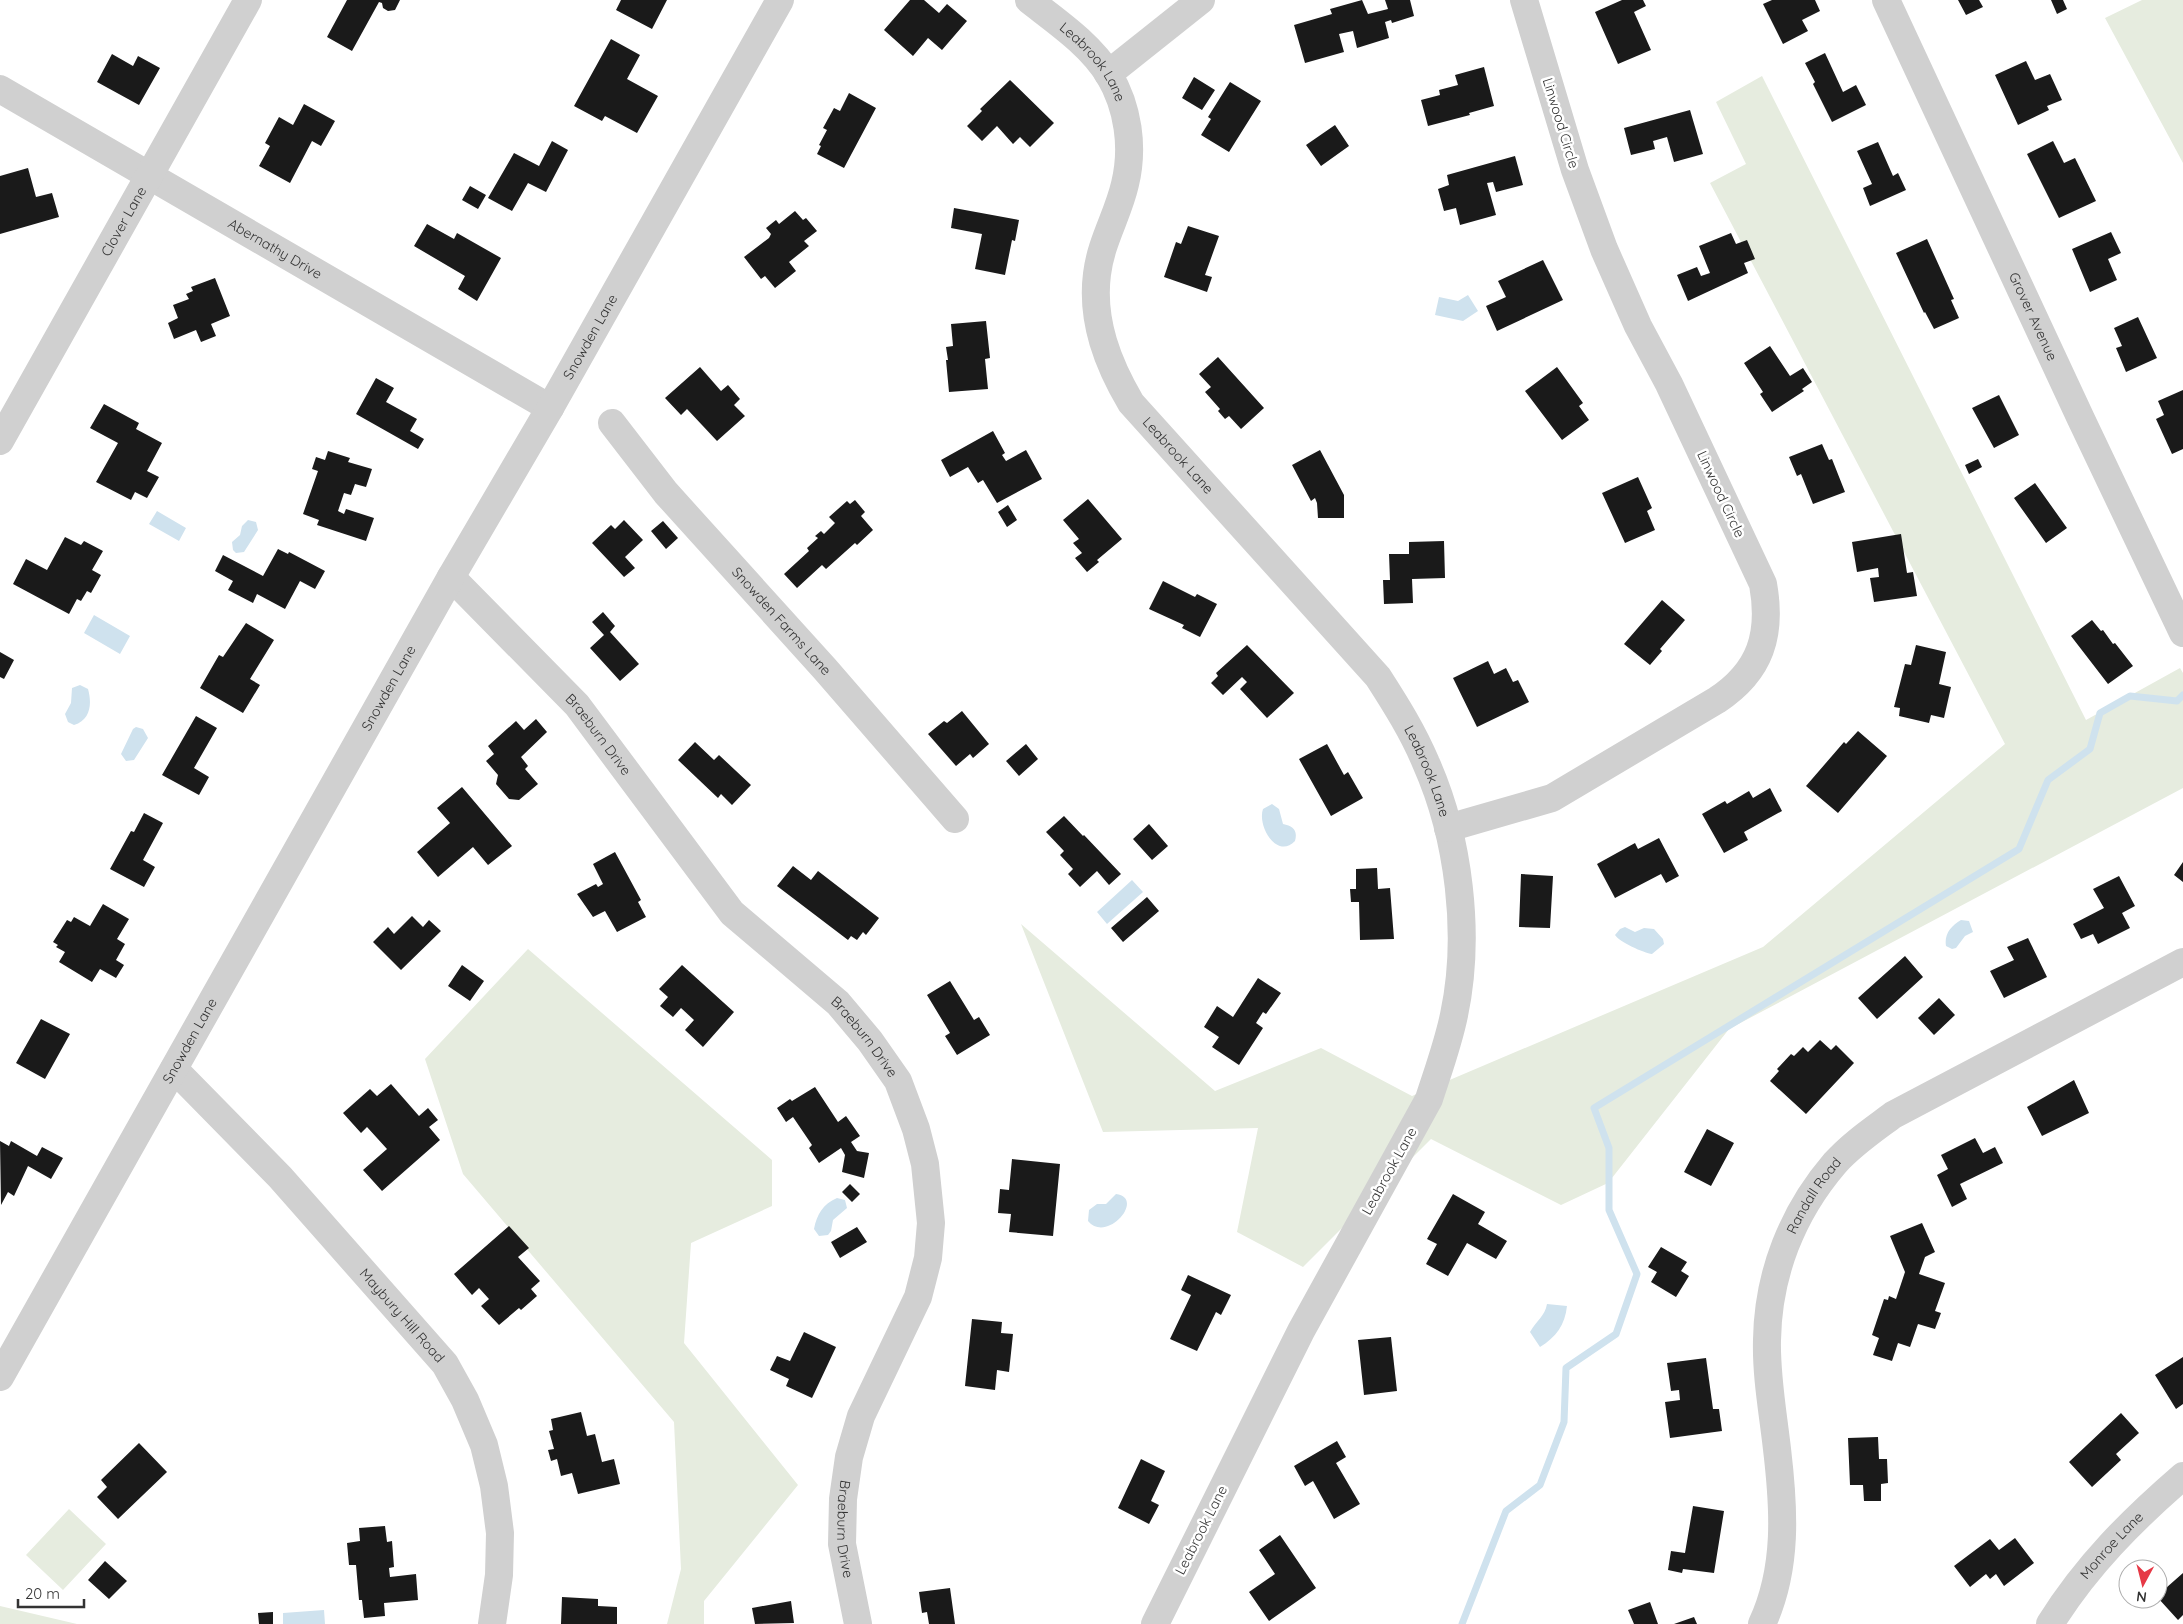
<svg xmlns="http://www.w3.org/2000/svg" width="2183" height="1624" font-family="Quicksand,sans-serif">
<style>
.green{fill:#e6ecdf}
.water{fill:#cfe2ee}
.lines{fill:none;stroke-linecap:round;stroke-linejoin:round}
.stream{stroke:#cfe2ee;stroke-width:7}
.building{fill:#1a1a1a}
.minor{stroke:#d0d0d0;stroke-width:28}
.labels{text-anchor:middle;stroke-width:5;stroke-linejoin:round;paint-order:stroke}
.street-label{font-size:14px;fill:#333;stroke:#fff}
</style>
<rect width="100%" height="100%" fill="#fff"/>
<path class="green" d="M2142,0H2183V163L2105,18Z
M1762,76L2086,720L2180,668L2183,673V788L1729,1029L1608,1183L1561,1205L1431,1139L1303,1267L1237,1232L1258,1128L1103,1132L1021,924L1215,1091L1321,1048L1412,1096L1763,947L2005,744L1710,183L1746,164L1716,102Z
M528,949L772,1160V1206L691,1243L684,1343L798,1485L704,1601V1624H667L681,1569L674,1422L463,1174L425,1059Z
M69,1509L106,1544L63,1590L26,1555Z
M0,1606L77,1624H0Z"/>
<path class="water" d="M1468,295L1478,311L1463,321L1435,315L1439,297L1458,301Z
M157,511L186,528L179,541L149,524Z
M248,520L256,522L258,530L244,552L236,553L233,550L232,542L240,535L242,526Z
M94,615L130,636L120,654L84,633Z
M80,685L88,689C92,703 91,720 74,725L68,722L65,714L71,703L72,688Z
M136,727L143,729L148,738L134,760L126,761L121,754L133,729Z
M1272,804L1279,809L1283,824C1293,826 1298,830 1295,841C1277,860 1257,826 1263,809Z
M1132,880L1143,892L1107,924L1097,912Z
M1961,920L1969,921L1973,932L1965,936L1956,948L1952,949L1946,946C1944,934 1951,926 1961,920Z
M1625,927L1635,932L1644,928L1654,929L1663,939L1664,944L1652,954C1644,953 1619,942 1615,935L1620,929Z
M1116,1194C1146,1198 1107,1244 1088,1221L1089,1210L1097,1204H1106Z
M837,1198L845,1200L847,1208L833,1220L831,1231L828,1235L819,1236L814,1229C817,1214 823,1204 837,1198Z
M1547,1304L1567,1306C1565,1325 1556,1337 1540,1347L1530,1332C1536,1321 1545,1316 1547,1304Z
M324,1610L325,1624H283V1613Z"/>
<g class="lines">
<path class="stream" d="M1462,1624L1506,1511L1540,1485L1564,1422L1566,1368L1616,1334L1637,1274L1609,1210V1148L1594,1108L2019,849L2048,780L2090,749L2100,713L2130,696L2177,701L2183,695"/>
</g>
<path class="building" d="M347,0H400L395,10L388,11L383,8L382,3L379,2L352,51L327,37Z
M621,0H667L652,29L616,10Z
M910,0H924L939,13L947,4L967,21L942,50L928,38L913,56L884,30Z
M1362,0L1368,14L1388,9L1385,0H1410L1414,16L1392,23L1391,20L1385,22L1389,38L1357,48L1353,31L1339,34L1344,52L1305,63L1294,25L1332,14L1330,9Z
M1622,0H1643L1646,6L1634,12L1651,50L1618,64L1595,12Z
M1772,0H1815L1820,11L1802,20L1808,31L1783,44L1763,4Z
M1958,0H1979L1983,7L1966,15Z
M2051,0H2063L2067,9L2057,14Z
M611,39L640,55L627,79L658,96L637,133L605,116L602,121L574,106Z
M1825,53L1843,92L1856,85L1866,105L1832,122L1813,84L1815,82L1805,63Z
M112,54L133,66L138,56L160,68L139,105L97,82Z
M2026,61L2035,80L2050,74L2062,100L2047,106L2049,110L2018,125L1995,75Z
M1484,67L1494,106L1469,113L1470,115L1428,126L1421,100L1440,95L1439,90L1458,85L1455,75Z
M1194,77L1215,90L1202,110L1182,98Z
M1010,80L1054,123L1030,147L1020,137L1013,144L997,126L982,141L967,126L982,111L980,109Z
M1230,82L1261,101L1229,152L1201,135L1211,119L1208,117Z
M849,93L876,108L844,168L817,154L821,146L819,145L827,130L823,128L834,108L840,111Z
M304,104L335,121L321,146L312,141L290,183L259,166L270,146L265,143L279,117L293,125Z
M1690,110L1703,154L1674,162L1667,137L1653,141L1655,149L1631,155L1624,128Z
M1335,125L1349,146L1321,166L1306,145Z
M552,141L568,150L546,192L528,183L512,211L488,198L514,153L539,166Z
M2053,141L2064,163L2075,158L2096,201L2059,218L2027,154Z
M1878,142L1893,176L1898,173L1906,190L1870,206L1863,188L1872,184L1857,151Z
M1515,156L1523,185L1496,192L1493,182L1487,183L1496,215L1460,225L1456,208L1444,211L1438,189L1449,185L1447,175Z
M28,168L36,197L52,193L59,217L0,234V176Z
M470,186L486,195L478,209L462,200Z
M954,208L1019,220L1015,241L1012,240L1005,275L975,269L982,234L951,228Z
M795,211L803,220L806,218L817,231L804,241L809,246L789,262L796,271L775,288L765,276L761,279L744,257L769,238L771,234L766,228L776,220L779,224Z
M427,224L454,239L457,233L501,258L477,301L458,289L465,276L414,246Z
M1188,226L1219,236L1205,275L1212,277L1207,292L1164,277L1176,242L1181,244Z
M2111,232L2121,253L2108,259L2117,280L2090,292L2072,249Z
M1731,233L1736,244L1747,240L1755,259L1744,263L1748,273L1688,301L1677,275L1697,267L1701,276L1710,273L1699,246Z
M1927,239L1954,299L1951,300L1959,318L1934,329L1925,312L1924,313L1896,253Z
M1543,260L1563,300L1497,331L1486,306L1506,297L1498,281Z
M215,278L230,316L211,324L216,336L201,342L196,330L174,339L168,323L178,318L173,305L189,299L186,294L193,291L191,287Z
M2138,317L2157,358L2126,372L2116,348L2122,346L2114,328Z
M986,321L990,358L985,359L988,389L949,392L946,360H948L946,347L953,346L951,324Z
M1770,346L1790,376L1803,368L1812,382L1802,389L1804,391L1772,412L1760,394L1763,392L1744,363Z
M1218,357L1264,408L1241,429L1229,416L1225,419L1218,411L1220,409L1205,392L1211,387L1199,374Z
M700,367L721,391L728,385L740,399L734,405L745,416L717,441L687,409L681,415L665,398Z
M1557,367L1583,403L1579,406L1589,420L1562,440L1525,391Z
M376,378L394,388L386,402L417,419L410,431L424,439L418,449L356,414Z
M2183,390V449L2172,454L2156,419L2164,415L2158,401Z
M1999,395L2019,435L1994,448L1972,408Z
M104,404L139,423L136,429L162,443L147,471L159,477L147,498L135,492L131,500L96,482L118,443L90,428Z
M993,431L1005,453L1002,455L1006,461L1026,450L1042,479L997,503L983,480L978,483L968,467L950,477L941,460Z
M1822,444L1829,460L1832,459L1845,492L1813,504L1801,474L1797,476L1789,457Z
M1320,450L1344,495V518H1318L1317,503L1315,498L1311,501L1292,465Z
M328,451L350,458L348,462L372,469L366,487L355,484L351,495L344,493L338,511L344,514L346,509L374,518L366,541L317,525L319,520L303,514L318,471L312,469L316,457L325,460Z
M1978,459L1982,467L1969,474L1965,465Z
M1638,477L1652,508L1647,511L1655,530L1625,543L1602,493Z
M2035,483L2067,528L2046,543L2014,498Z
M1088,499L1122,539L1097,560L1099,562L1087,572L1075,558L1082,553L1073,543L1079,539L1063,520Z
M855,500L865,512L861,516L873,530L857,545L855,543L826,569L822,565L797,588L784,574L809,551L807,548L818,538L815,536L821,531L824,534L835,523L829,517L847,501L850,504Z
M1008,505L1017,520L1007,527L998,512Z
M624,520L643,540L625,557L635,568L624,577L592,543L611,525L615,529Z
M663,521L678,538L666,549L651,531Z
M1901,534L1907,573L1913,572L1917,596L1874,602L1870,578L1879,577L1878,568L1857,572L1852,542Z
M65,537L81,545L84,541L103,551L92,570L101,575L91,593L87,591L81,601L77,599L69,614L13,584L26,559L47,570Z
M1444,541L1445,578L1412,579L1413,603L1384,604L1383,580H1390L1389,554H1409V542Z
M278,549L288,554L289,552L325,571L315,589L300,581L285,609L257,594L253,603L228,590L233,581L215,571L223,555L263,576Z
M1163,581L1195,597L1197,594L1217,604L1200,637L1182,628L1184,625L1149,609Z
M1662,600L1685,620L1660,649L1662,651L1650,665L1624,644Z
M603,612L615,626L610,632L639,664L620,681L590,648L604,635L592,622Z
M2092,620L2101,631L2103,630L2113,644L2115,643L2133,666L2108,684L2071,636Z
M246,623L274,640L250,679L260,685L243,713L200,688L219,655L223,657Z
M1247,645L1294,693L1267,718L1240,689L1247,682L1242,677L1223,695L1211,683L1218,676L1216,673Z
M1916,645L1946,652L1939,684L1951,687L1944,718L1931,715L1929,723L1899,716L1900,708L1894,707L1905,664L1911,665Z
M0,652L14,660L4,679L0,677Z
M1488,661L1494,674L1506,668L1513,682L1518,680L1529,702L1477,727L1453,678Z
M962,711L989,744L973,758L970,754L956,766L928,734L944,721L947,723Z
M196,716L217,728L194,768L209,777L199,795L162,775Z
M536,719L547,732L521,757L528,766L525,769L538,784L519,800L509,799L496,784L498,775L486,761L494,754L488,746L516,721L524,730Z
M1858,731L1887,756L1838,813L1806,786L1844,742L1846,744Z
M695,742L714,760L719,755L751,785L732,805L721,794L718,798L678,760Z
M1026,744L1038,759L1019,776L1006,761Z
M1327,744L1344,775L1348,772L1363,798L1331,816L1299,759Z
M462,787L512,846L488,865L473,847L438,877L417,852L450,823L437,808Z
M1770,788L1782,811L1744,832L1748,840L1724,853L1702,814L1725,801L1727,804L1749,791L1753,798Z
M144,813L163,823L143,860L155,867L144,887L110,869L131,831L134,832Z
M1064,816L1083,836L1084,835L1121,874L1109,885L1097,871L1080,887L1068,874L1073,869L1060,855L1064,851L1046,832Z
M1149,824L1168,846L1152,860L1133,839Z
M1659,838L1679,876L1666,883L1661,874L1615,898L1597,864L1635,843L1638,849Z
M615,852L641,900L638,902L646,917L617,932L605,911L593,917L577,894L596,884L598,887L603,884L593,864Z
M2183,862V882L2174,875Z
M793,866L811,880L818,871L879,918L866,935L863,932L857,940L851,936L848,940L777,886Z
M1377,868L1378,889L1390,888L1394,939L1360,940L1359,902H1351L1350,889H1356V869Z
M1521,874L1553,876L1550,928L1519,927Z
M2119,876L2135,906L2122,913L2130,928L2098,944L2093,934L2081,939L2073,924L2104,908L2093,889Z
M1147,897L1159,911L1123,942L1111,928Z
M103,904L129,919L117,939L125,944L116,960L124,965L116,978L100,969L92,982L59,962L65,952L56,947L58,945L53,942L67,920L71,922L74,917L90,926Z
M412,916L423,927L429,920L441,931L401,970L373,942L388,927L394,934Z
M2028,938L2047,977L2004,998L1990,971L2014,960L2007,947Z
M1905,956L1923,977L1877,1019L1858,998Z
M462,965L484,981L470,1001L448,986Z
M682,965L734,1012L703,1047L685,1030L694,1020L681,1008L673,1017L660,1006L668,997L659,989Z
M1258,978L1281,993L1266,1014L1263,1012L1256,1023L1263,1028L1239,1065L1212,1047L1219,1037L1204,1027L1217,1006L1233,1017Z
M950,981L974,1020L979,1017L990,1035L957,1055L945,1036L950,1033L927,995Z
M1939,998L1955,1015L1934,1035L1918,1018Z
M41,1019L70,1034L45,1079L16,1063Z
M1820,1040L1831,1050L1836,1045L1854,1063L1806,1114L1770,1081L1779,1071L1777,1069L1791,1054L1794,1056L1803,1047L1808,1052Z
M2074,1080L2089,1113L2042,1136L2027,1107Z
M391,1084L419,1116L428,1108L438,1120L429,1127L440,1140L382,1191L363,1170L387,1149L367,1127L361,1133L343,1113L370,1089L377,1096Z
M815,1087L838,1122L846,1116L860,1136L851,1142L857,1151L869,1153L864,1178L842,1172L845,1155L841,1148L819,1163L809,1148L812,1145L793,1117L786,1122L777,1108L790,1099L792,1101Z
M1707,1129L1734,1143L1711,1186L1684,1172Z
M1975,1138L1983,1153L1995,1147L2003,1163L1960,1184L1967,1199L1952,1207L1937,1175L1948,1169L1941,1155Z
M0,1141L9,1146L11,1141L37,1156L42,1147L63,1158L51,1179L28,1166L14,1196L8,1192L1,1205Z
M1012,1159L1060,1164L1053,1236L1009,1232L1011,1214L998,1213L1000,1189L1009,1190Z
M850,1184L860,1194L852,1202L842,1192Z
M1453,1194L1485,1212L1478,1224L1507,1241L1496,1259L1467,1243L1448,1276L1426,1264L1437,1244L1427,1239Z
M1922,1223L1935,1252L1925,1257L1919,1274L1945,1283L1935,1311L1941,1313L1935,1329L1918,1324L1910,1347L1898,1343L1892,1361L1873,1355L1879,1338L1872,1335L1884,1299L1888,1300L1889,1296L1896,1299L1905,1272L1890,1236Z
M509,1226L529,1248L518,1257L540,1281L531,1289L537,1296L521,1310L519,1308L499,1325L481,1306L489,1299L479,1288L472,1295L454,1274Z
M857,1227L867,1242L840,1258L831,1242Z
M1661,1247L1687,1262L1681,1271L1689,1276L1676,1297L1651,1282L1657,1272L1648,1267Z
M1188,1275L1231,1295L1221,1315L1216,1312L1197,1351L1170,1339L1191,1295L1181,1290Z
M972,1319L1002,1322L1001,1333L1013,1334L1009,1372L997,1370L995,1390L965,1386Z
M804,1332L836,1347L812,1398L786,1386L789,1379L770,1370L777,1356L790,1361Z
M1391,1337L1397,1391L1364,1395L1358,1340Z
M2183,1357V1404L2176,1409L2155,1375Z
M1706,1358L1713,1409H1719L1722,1431L1670,1438L1665,1402L1680,1400L1679,1390L1671,1391L1667,1363Z
M581,1412L587,1436L595,1434L602,1462L614,1459L620,1484L578,1494L572,1473L561,1476L557,1459L551,1461L548,1450L554,1449L549,1431L553,1430L551,1419Z
M2121,1413L2139,1433L2116,1454L2121,1460L2092,1487L2069,1462Z
M1878,1437L1879,1459H1887L1888,1483L1881,1484V1501H1864L1863,1485H1850L1848,1438Z
M1337,1441L1346,1457L1336,1463L1360,1504L1334,1519L1313,1481L1305,1486L1294,1466Z
M139,1443L167,1472L118,1519L97,1497L107,1487L101,1480Z
M1141,1459L1165,1471L1151,1501L1159,1505L1149,1524L1118,1508Z
M1693,1506L1724,1511L1714,1573L1683,1569L1682,1573L1668,1570L1671,1551L1685,1553Z
M385,1526L387,1542L392,1541L394,1567L389,1568L390,1577L416,1574L418,1600L384,1603L385,1616L364,1618L362,1600H359L356,1565H349L347,1543L360,1541L359,1528Z
M1280,1535L1316,1588L1269,1621L1249,1592L1275,1574L1259,1550Z
M2015,1538L2034,1563L2004,1586L1996,1574L1990,1579L1986,1574L1970,1587L1954,1566L1990,1539L1999,1550Z
M105,1561L127,1581L109,1599L88,1580Z
M2183,1573V1615L2178,1620L2158,1598V1595Z
M950,1588L955,1624H929L927,1612L922,1613L919,1592Z
M562,1597L598,1599V1606L617,1607V1624H561Z
M791,1601L794,1623L755,1624L752,1608Z
M1650,1602L1658,1624H1634L1628,1610Z
M273,1612V1624H259L258,1613Z
M1694,1617L1697,1624H1674Z"/>
<g class="lines">
<g class="minor">
<path id="s1" d="M1029,0C1057,22 1090,44 1109,75C1128,107 1134,147 1125,184C1118,215 1101,241 1097,274C1091,321 1108,364 1131,403L1378,677C1396,705 1413,732 1426,763C1459,837 1471,935 1454,1015C1448,1044 1438,1071 1429,1099L1301,1331L1155,1624"/>
<path id="s2" d="M1886,0L2081,419L2183,633"/>
<path d="M1108,74L1201,0"/>
<path id="s3" d="M0,89L550,408"/>
<path id="s4" d="M612,423L666,493L825,669L955,819"/>
<path id="s5" d="M0,441L248,0"/>
<path id="s6" d="M451,577L577,705L732,913L838,1003L870,1041L898,1081L916,1129L925,1164L931,1223L928,1258L918,1297L861,1416L849,1457L843,1499L842,1544L858,1624"/>
<path d="M1448,828L1552,798L1717,700C1761,671 1772,634 1763,584L1669,384L1638,326L1604,249L1575,170L1524,0"/>
<path id="s7" d="M174,1069L280,1177L445,1364L465,1400L484,1445L494,1486L500,1533L499,1575L492,1624"/>
<path id="s8" d="M0,1377L451,577L550,408L780,0"/>
<path id="s9" d="M1762,1624C1788,1568 1784,1508 1777,1449C1773,1413 1766,1376 1767,1340C1768,1274 1792,1213 1835,1163C1852,1144 1873,1130 1893,1115L2183,962"/>
<path id="s10" d="M2050,1624C2086,1566 2132,1520 2183,1476"/>
</g>
</g>
<g class="labels">
<g class="street-label">
<text dy="5" stroke="none"><textPath href="#s1" startOffset="90">Leabrook Lane</textPath></text>
<text transform="translate(1561 123) rotate(73)" y="5">Linwood Circle</text>
<text dy="5" stroke="none"><textPath href="#s5" startOffset="252">Clover Lane</textPath></text>
<text dy="5" stroke="none"><textPath href="#s3" startOffset="318">Abernathy Drive</textPath></text>
<text dy="5" stroke="none"><textPath href="#s2" startOffset="349">Grover Avenue</textPath></text>
<text dy="5" stroke="none"><textPath href="#s8" startOffset="1196">Snowden Lane</textPath></text>
<text dy="5" stroke="none"><textPath href="#s1" startOffset="524">Leabrook Lane</textPath></text>
<text transform="translate(1721 494) rotate(65)" y="5">Linwood Circle</text>
<text dy="5" stroke="none"><textPath href="#s4" startOffset="261">Snowden Farms Lane</textPath></text>
<text dy="5" stroke="none"><textPath href="#s8" startOffset="791">Snowden Lane</textPath></text>
<text dy="5" stroke="none"><textPath href="#s6" startOffset="216">Braeburn Drive</textPath></text>
<text dy="5" stroke="none"><textPath href="#s1" startOffset="929">Leabrook Lane</textPath></text>
<text dy="5" stroke="none"><textPath href="#s6" startOffset="621">Braeburn Drive</textPath></text>
<text dy="5" stroke="none"><textPath href="#s8" startOffset="386">Snowden Lane</textPath></text>
<text transform="translate(1389 1171) rotate(-61)" y="5">Leabrook Lane</text>
<text dy="5" stroke="none"><textPath href="#s9" startOffset="442">Randall Road</textPath></text>
<text dy="5" stroke="none"><textPath href="#s7" startOffset="336">Maybury Hill Road</textPath></text>
<text dy="5" stroke="none"><textPath href="#s6" startOffset="1146">Braeburn Drive</textPath></text>
<text transform="translate(1201 1530) rotate(-63)" y="5">Leabrook Lane</text>
<text dy="5" stroke="none"><textPath href="#s10" startOffset="100">Monroe Lane</textPath></text>
</g>
</g>
<g transform="translate(2143 1584) rotate(187)"><circle r="24" fill="#ffffff" stroke="#adadad"/>
<path d="M0-4L9 19L0 12L-9 19Z" fill="#e63946"/>
<text y="-8" font-size="14" font-weight="bold" text-anchor="middle" fill="#333333">N</text>
</g>
<path d="M18 1599v8h66v-8" fill="none" stroke="#333333" stroke-width="2.5"/>
<text x="25" y="1599" font-size="15" fill="#333333" stroke="#ffffff" stroke-width="4" paint-order="stroke">20 m</text>
</svg>
